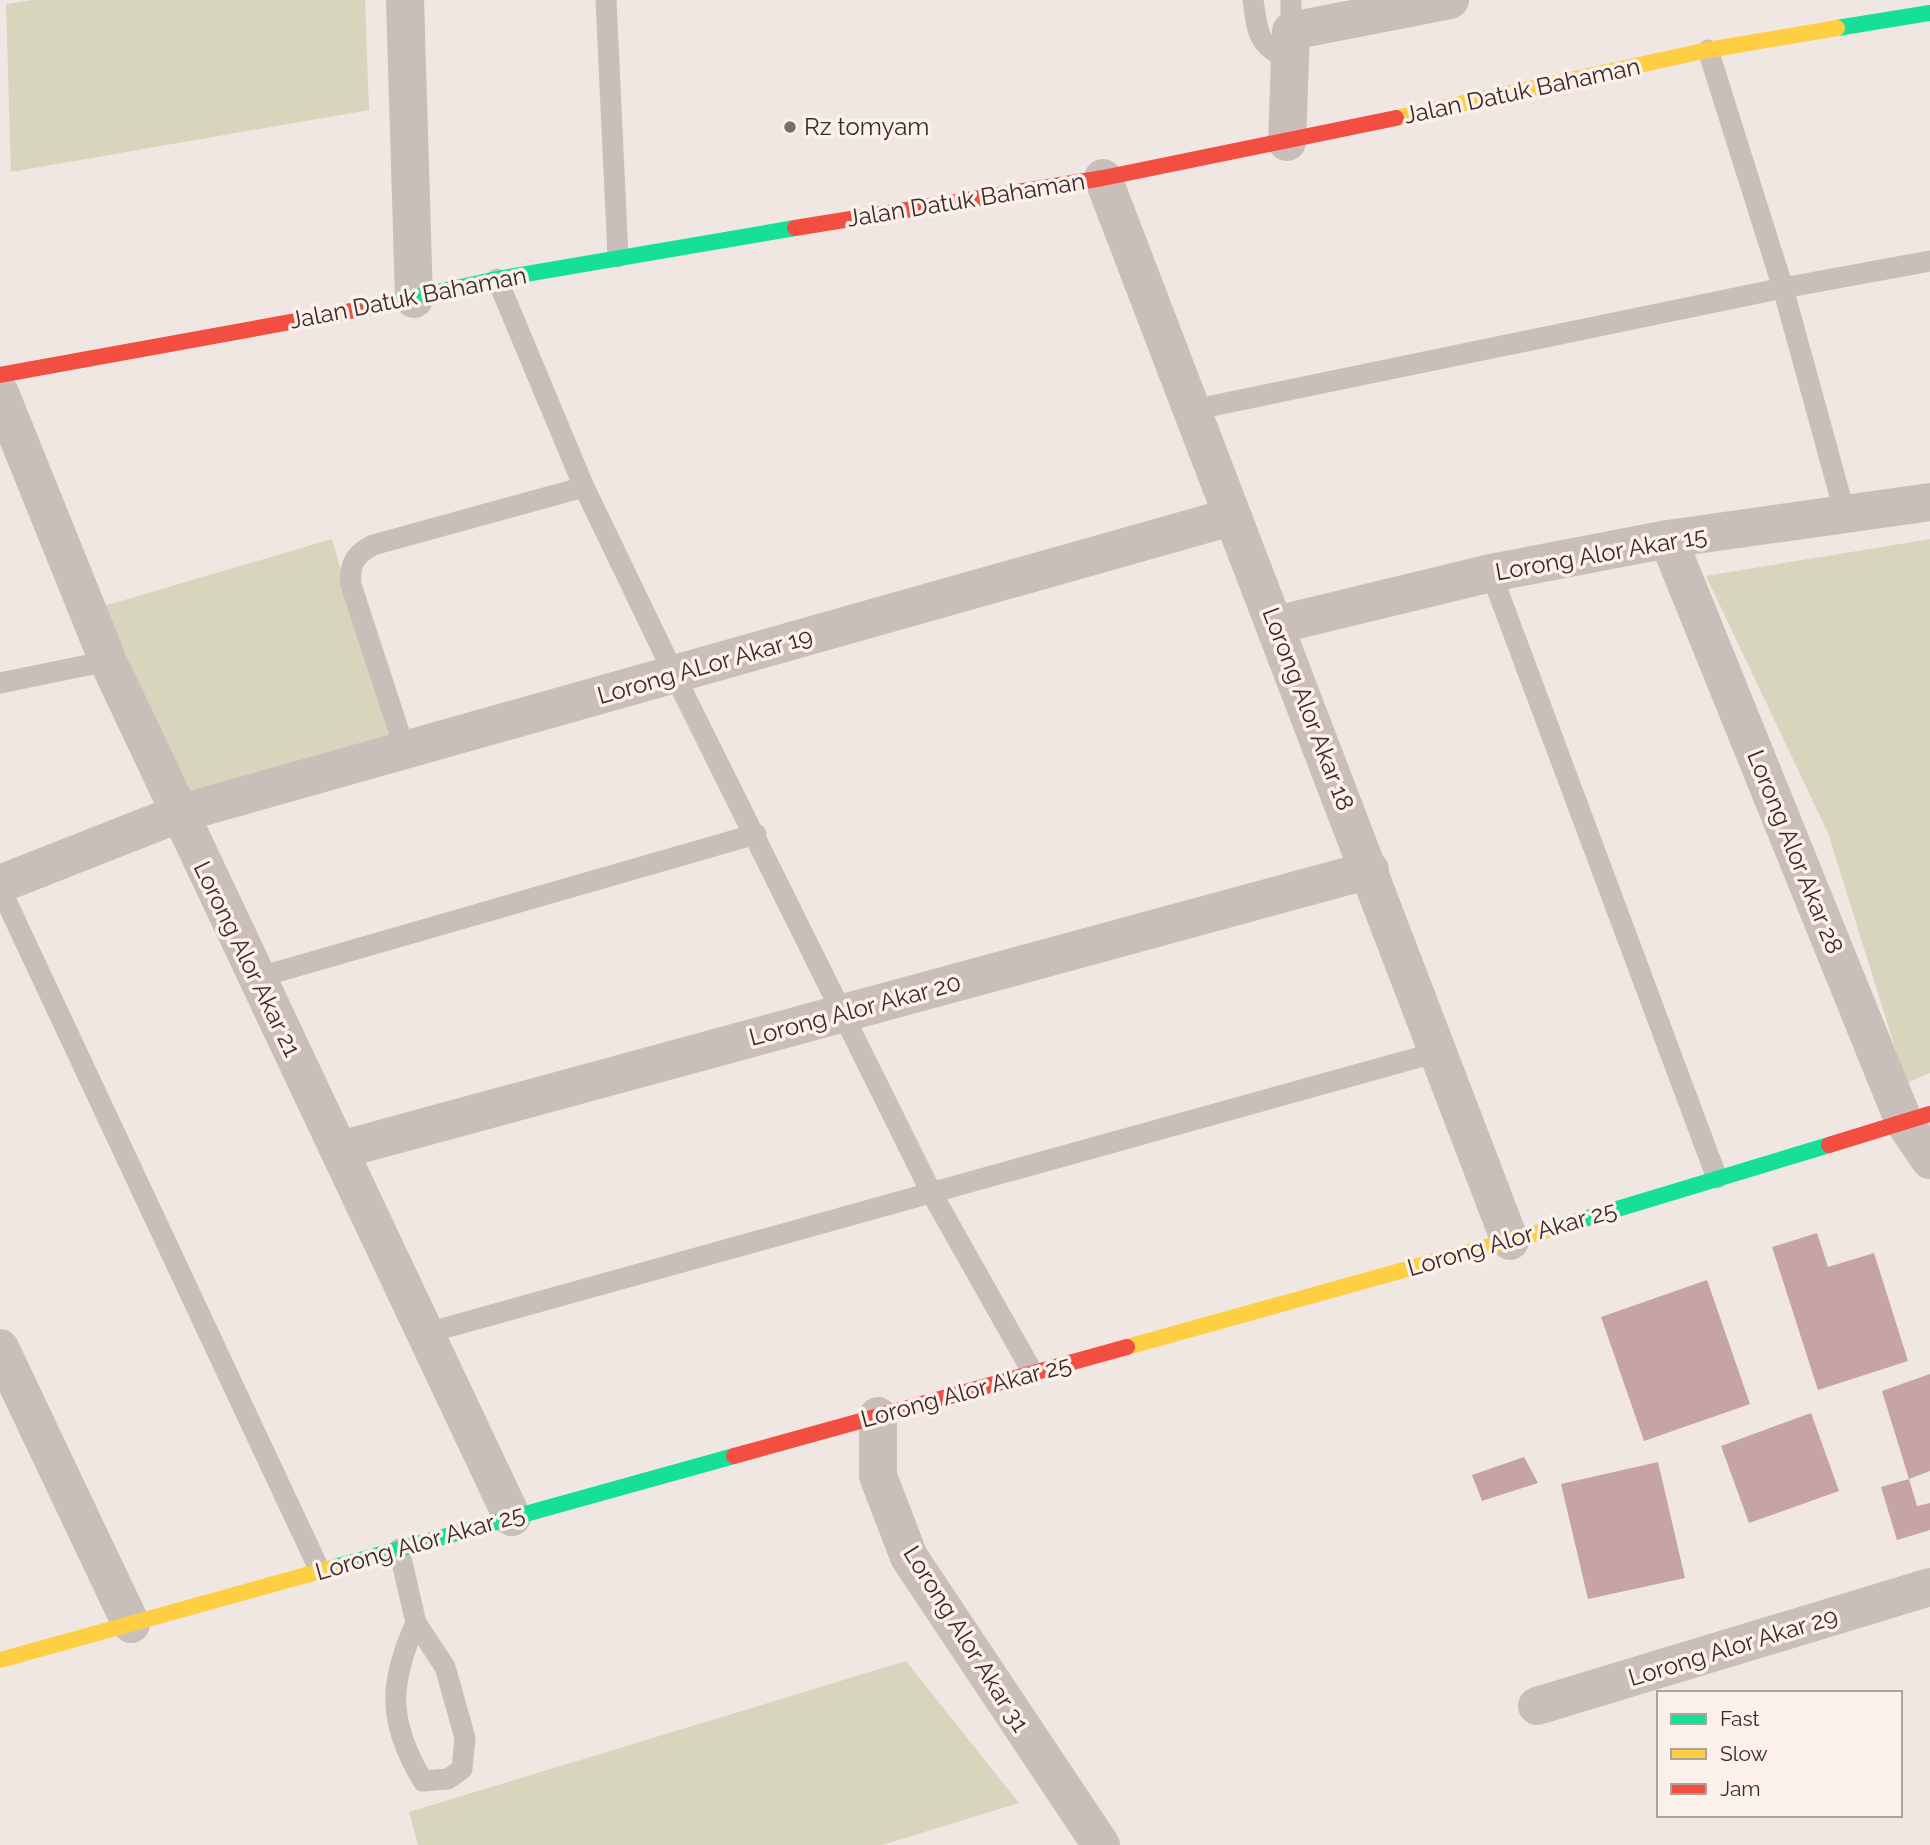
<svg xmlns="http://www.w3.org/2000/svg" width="1930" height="1845" font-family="Raleway,sans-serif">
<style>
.park{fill:#d7d5bb}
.building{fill:#c6a4a3}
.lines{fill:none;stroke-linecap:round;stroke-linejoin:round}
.lane{stroke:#cabebb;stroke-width:21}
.street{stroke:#cabebb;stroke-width:38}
.fast{stroke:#16e098;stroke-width:16}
.slow{stroke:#ffcf43;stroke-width:16}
.jam{stroke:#f24e42;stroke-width:16}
.poi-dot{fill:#7a6c6a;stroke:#fcf0eb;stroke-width:2.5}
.labels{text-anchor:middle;stroke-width:7;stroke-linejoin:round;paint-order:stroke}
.street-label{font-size:24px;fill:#3b2a29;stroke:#fcf0eb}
.poi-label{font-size:24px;fill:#3b2a29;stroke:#fcf0eb;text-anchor:start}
</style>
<rect width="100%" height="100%" fill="#f0e7e3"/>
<path class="park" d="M32,0H365L369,110L11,172L6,4Z
M332,539L391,742L191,796L104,606Z
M1930,539V1073L1906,1083L1828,833L1706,576Z
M906,1661L1019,1803L882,1845H418L409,1812Z"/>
<path class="building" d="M1817,1233L1828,1267L1874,1253L1908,1361L1818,1390L1772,1247Z
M1707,1280L1750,1404L1644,1441L1601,1317Z
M1930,1374V1471L1909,1479L1917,1506L1930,1503V1530L1897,1540L1881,1487L1909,1479L1882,1391Z
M1811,1413L1839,1491L1749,1523L1721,1446Z
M1524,1457L1538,1483L1482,1501L1472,1475Z
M1658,1462L1685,1578L1588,1599L1561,1484Z"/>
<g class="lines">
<path class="lane" d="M606,0L618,257
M1253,0C1258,35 1257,44 1290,61
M1291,0V31
M1708,50L1783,288L1845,514
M497,279L584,487L674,674L931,1192L1033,1373
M1192,410L1783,288L1930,261
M1491,573L1717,1178
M0,683L108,661
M405,750L351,585C349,565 355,554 373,545L584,487
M0,888L320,1571
M256,978L756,834
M423,1334L1438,1052
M399,1549L416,1623L445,1667L465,1738L462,1769L448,1779L423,1781C388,1723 388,1684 416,1623"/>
<path class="street" d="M405,0L414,299
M1287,142L1291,31L1450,0
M1103,178L1510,1241
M0,393L108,661L512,1517
M1668,539L1904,1122L1930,1160
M1276,625L1491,573L1668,539L1930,502
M0,884L178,814L1231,517
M340,1150L1370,870
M0,1348L131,1624
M878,1416V1476L909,1557L1101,1845
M1537,1706L1930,1587"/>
<path class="fast" d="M1837,28L1930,13
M356,310L497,279L795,228
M1551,1229L1829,1145
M335,1567L734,1456"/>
<path class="slow" d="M1396,118L1708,50L1837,28
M1127,1347L1551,1229
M0,1660L335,1567"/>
<path class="jam" d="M795,228L1103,178L1396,118
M0,375L356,310
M1829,1145L1930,1114
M734,1456L1127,1347"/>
</g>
<circle class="poi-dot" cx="790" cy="127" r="7"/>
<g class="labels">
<g class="street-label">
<text transform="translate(1522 91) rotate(-12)" y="8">Jalan Datuk Bahaman</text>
<text transform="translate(966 200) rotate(-9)" y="8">Jalan Datuk Bahaman</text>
<text transform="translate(408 298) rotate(-11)" y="8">Jalan Datuk Bahaman</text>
<text transform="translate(1601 554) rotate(-10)" y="8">Lorong Alor Akar 15</text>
<text transform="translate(705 666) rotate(-16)" y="8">Lorong ALor Akar 19</text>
<text transform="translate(1308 709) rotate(69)" y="8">Lorong Alor Akar 18</text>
<text transform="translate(1795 852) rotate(68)" y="8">Lorong Alor Akar 28</text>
<text transform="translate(247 959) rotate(64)" y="8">Lorong Alor Akar 21</text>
<text transform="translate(855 1010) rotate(-15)" y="8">Lorong Alor Akar 20</text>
<text transform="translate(1512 1239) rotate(-16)" y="8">Lorong Alor Akar 25</text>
<text transform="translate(966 1392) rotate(-15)" y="8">Lorong Alor Akar 25</text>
<text transform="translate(420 1543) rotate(-16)" y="8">Lorong Alor Akar 25</text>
<text transform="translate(966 1639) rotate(58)" y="8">Lorong Alor Akar 31</text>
<text transform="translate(1733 1647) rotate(-17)" y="8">Lorong Alor Akar 29</text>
</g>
<g class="poi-label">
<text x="804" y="135">Rz tomyam</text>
</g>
</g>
<rect x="1657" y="1691" width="245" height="126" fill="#fcf0eb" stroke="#afa19d" stroke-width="2"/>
<rect x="1671" y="1714" width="35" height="10" fill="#16e098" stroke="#afa19d" stroke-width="2"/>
<text x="1720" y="1726" font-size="21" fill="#3b2a29">Fast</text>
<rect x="1671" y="1749" width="35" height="10" fill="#ffcf43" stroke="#afa19d" stroke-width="2"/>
<text x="1720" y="1761" font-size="21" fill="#3b2a29">Slow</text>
<rect x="1671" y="1784" width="35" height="10" fill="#f24e42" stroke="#afa19d" stroke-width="2"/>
<text x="1720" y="1796" font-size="21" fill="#3b2a29">Jam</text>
</svg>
